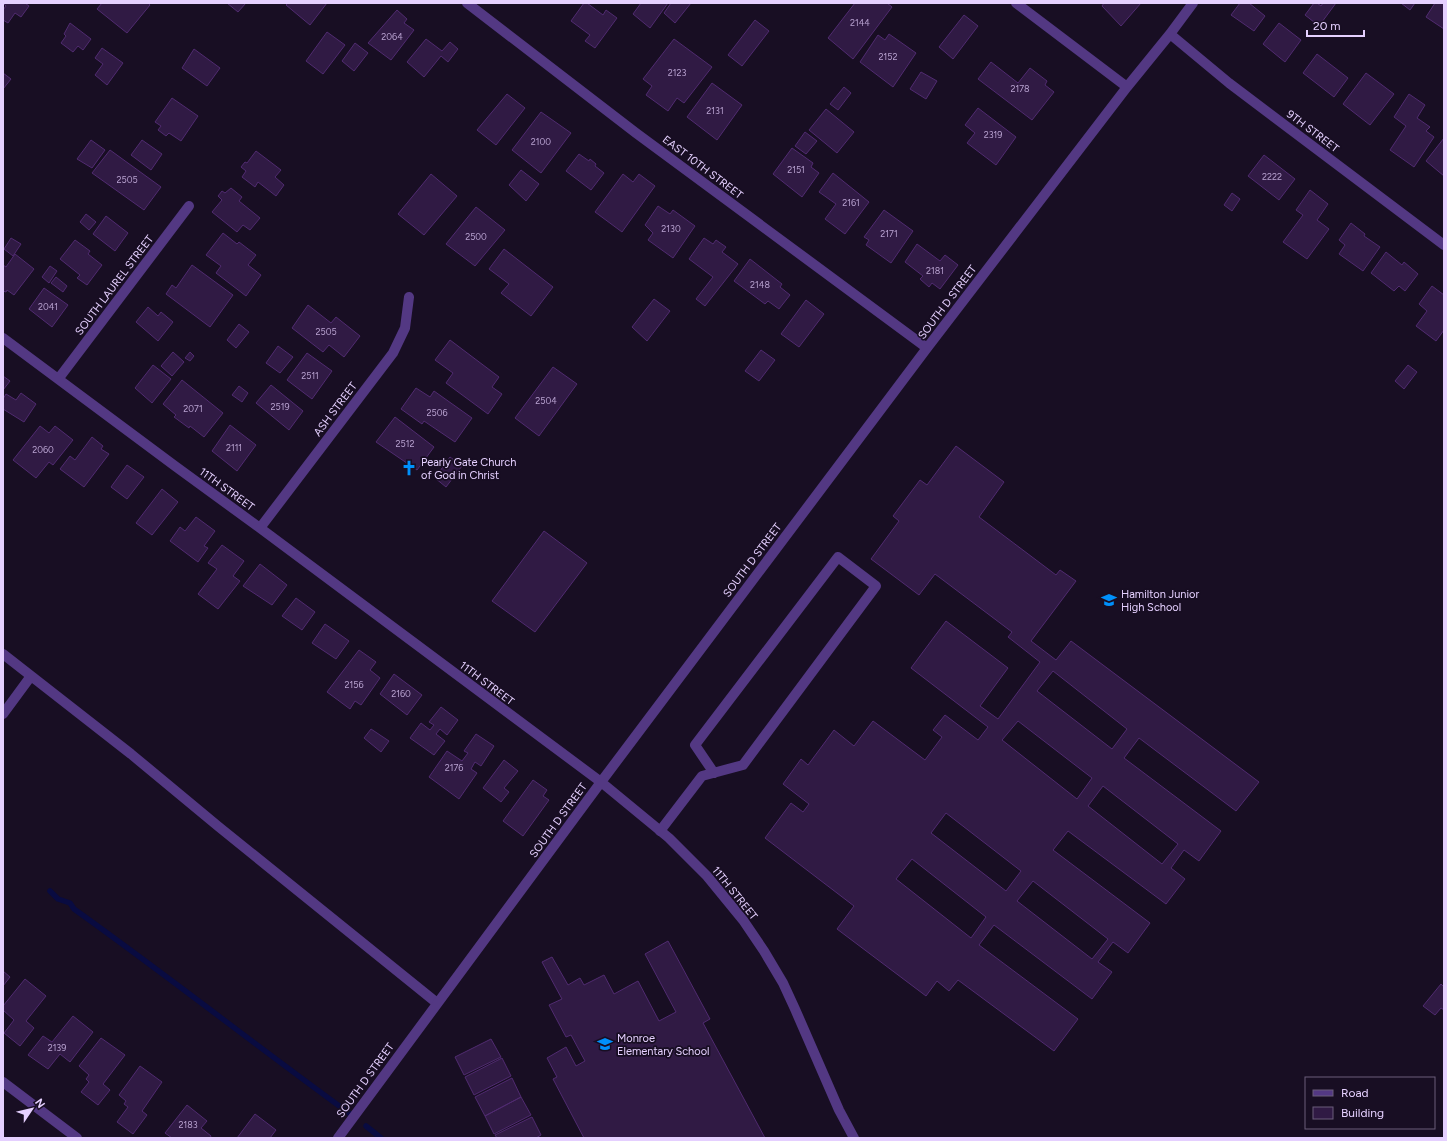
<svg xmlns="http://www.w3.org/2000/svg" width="1447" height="1141" font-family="Figtree,sans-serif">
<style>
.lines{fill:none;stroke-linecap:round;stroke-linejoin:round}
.stream{stroke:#090b41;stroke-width:5.5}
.building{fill:#301a44;stroke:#502b70;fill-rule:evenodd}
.lane{stroke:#533883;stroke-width:10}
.street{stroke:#533883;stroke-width:10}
.labels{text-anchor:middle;stroke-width:3.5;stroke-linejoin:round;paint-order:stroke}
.number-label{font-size:9px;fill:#b8a2d0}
.street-label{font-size:11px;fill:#e5d0ff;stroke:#180e23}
.poi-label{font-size:11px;fill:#e5d0ff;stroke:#180e23;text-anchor:start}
</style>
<rect width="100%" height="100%" fill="#180e23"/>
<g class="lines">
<path class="stream" d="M50,891L58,899L70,903L74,909C168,976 259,1048 353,1116
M366,1126L381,1138"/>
</g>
<path class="building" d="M3,3H25L29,6L21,17L15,13L8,23L3,20V10L6,6Z
M102,3H148L150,5L127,33L97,9Z
M227,3H246L238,12Z
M288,3H327L310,25L286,5Z
M584,3H587L603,15L606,10L617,18L595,48L585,41L590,35L571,21Z
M641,3H668L650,28L633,14Z
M671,3H691L675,23L664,13Z
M855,3H887L892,7L853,59L828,38Z
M1104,3H1141L1121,26L1102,6Z
M1240,3H1249L1265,16L1254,31L1231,15Z
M1314,3H1317L1321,6L1323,3H1336L1319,26L1305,15Z
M1401,3H1415L1410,10Z
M1435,3H1444V29L1426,17Z
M397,10L407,19L404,23L414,30L391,60L368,43Z
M964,15L978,26L953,59L939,47Z
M755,20L769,31L742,66L728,55Z
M70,23L91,39L83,50L78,46L73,52L61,43L66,36L64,34Z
M1279,23L1301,40L1285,62L1263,44Z
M327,32L345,45L323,74L306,61Z
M889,34L916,53L893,87L860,62L878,35L885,40Z
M426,39L442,51L450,42L458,49L448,62L441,56L424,77L407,62Z
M674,39L712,67L684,103L677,98L668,111L646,95L652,86L643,79Z
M355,43L368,53L354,71L342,61Z
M102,48L123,63L107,85L95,75L103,64L95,58Z
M194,49L220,68L207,86L182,68Z
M1317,54L1348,78L1334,97L1303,73Z
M991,62L1018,83L1030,68L1047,81L1045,85L1054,92L1032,120L978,79Z
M921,72L937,81L926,99L910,89Z
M3,73L11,79L3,89Z
M1366,73L1394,94L1370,125L1343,104Z
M712,83L742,105L717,140L687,117Z
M844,87L851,93L838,110L830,104Z
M507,94L525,108L496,145L477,130Z
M1409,94L1425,105L1417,118L1430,127L1426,131L1434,137L1414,167L1390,150L1406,126L1394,117Z
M172,98L198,116L181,141L169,133L166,136L158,130L161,126L155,122Z
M978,108L1016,137L996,165L967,143L975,133L965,125Z
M826,109L854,132L837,153L809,130Z
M541,112L571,133L541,173L512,150Z
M805,132L817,141L806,154L795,146Z
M1444,138V176L1426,161Z
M91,140L105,150L92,168L77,159Z
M142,140L162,154L151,170L131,155Z
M792,148L813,163L811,167L819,173L802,197L773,174Z
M110,150L161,187L144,210L92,173Z
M256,151L281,170L275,177L284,185L276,196L258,182L255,187L242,177L246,171L241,167L245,162L247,163Z
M579,154L589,161L590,159L596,164L595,166L604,173L591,190L566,171Z
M1264,155L1295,179L1279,200L1248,176Z
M521,170L539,184L526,201L509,185Z
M833,173L869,202L845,234L825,219L836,204L819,192Z
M431,174L457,196L424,235L398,214Z
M623,174L633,182L639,174L655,186L622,232L595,212Z
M231,188L242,197L239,201L260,218L250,230L243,225L237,232L212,212L222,200L218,196L222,191L225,193Z
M1310,190L1328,204L1317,220L1329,229L1307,259L1283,242L1303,215L1296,210Z
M1232,193L1240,199L1232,211L1224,205Z
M658,206L670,214L673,210L695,226L673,258L648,240L653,233L645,225Z
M476,207L505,230L475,266L446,244Z
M884,210L913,231L891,263L866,245L869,240L864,237Z
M86,214L96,222L89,230L80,222Z
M106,216L128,233L115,251L93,234Z
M1351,223L1365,234L1364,236L1380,247L1363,271L1339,254L1345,245L1339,240Z
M223,233L237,244L239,242L256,255L248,265L261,275L246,296L216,273L221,266L206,255Z
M11,238L21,244L13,256L4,249Z
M704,238L713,244L716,240L726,247L722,252L738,264L705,306L696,299L713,277L689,259Z
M75,240L90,251L88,254L102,265L87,285L77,278L80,275L60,259Z
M917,244L940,261L945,255L958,265L940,289L932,283L929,287L920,279L923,276L905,262Z
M504,249L553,287L531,316L501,293L509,284L489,269Z
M1386,252L1402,265L1404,262L1418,274L1405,291L1399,286L1394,291L1371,273Z
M15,254L34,269L14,295L7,290L6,292L3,291V265L6,267Z
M750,259L782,284L780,287L790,295L779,309L768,301L765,304L734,281Z
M192,265L233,295L210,327L166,294L172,285L176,288Z
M50,266L57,271L49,283L42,277Z
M56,277L67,286L63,292L51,283Z
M1432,286L1444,295V330L1436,341L1416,326L1427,311L1419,304Z
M44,288L68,305L52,327L29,309Z
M654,299L670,311L647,341L632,327Z
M806,300L824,314L799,347L781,334Z
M308,305L331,323L336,317L360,336L344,357L329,345L323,352L292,328Z
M148,307L158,316L161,312L173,322L158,341L136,322Z
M239,324L249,332L236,348L227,340Z
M450,340L499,377L492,387L502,394L488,414L446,383L453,373L435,360Z
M278,346L293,357L280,373L266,363Z
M761,350L775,360L759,381L745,371Z
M173,352L184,362L172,376L161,366Z
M190,352L194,356L190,361L185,358Z
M307,353L332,371L312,399L287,380Z
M153,365L171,379L152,403L135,388Z
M1408,365L1417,372L1404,389L1395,381Z
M553,367L577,384L539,436L515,418Z
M3,376L10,381L3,390Z
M182,380L223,413L204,437L190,426L189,428L174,417L176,415L163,404Z
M271,385L303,411L289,430L256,403Z
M239,386L248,393L242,402L232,395Z
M416,388L430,397L434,391L472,418L455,442L424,421L422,424L401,409Z
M21,393L36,404L24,422L3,409V399L6,394L16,400Z
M395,417L434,447L417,470L376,442Z
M230,425L256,445L237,471L212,451Z
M40,426L49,433L55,426L73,440L53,465L49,462L36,478L13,460Z
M92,437L103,446L101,449L109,454L84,487L60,469L70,456L75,460Z
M956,446L1004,482L979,517L1056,575L1060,570L1076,581L1031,641L1056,660L1071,641L1259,782L1236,811L1139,738L1124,758L1221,831L1199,861L1184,850L1171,868L1185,879L1166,904L1068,831L1053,850L1150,923L1128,953L1113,942L1098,962L1112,972L1092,999L994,925L979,945L1078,1019L1054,1051L958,980L949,991L937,981L926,996L837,929L854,906L765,838L791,803L803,812L809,804L783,784L801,759L808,765L834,730L854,746L873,721L925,760L942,737L933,730L945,715L978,740L988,727L911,668L946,621L1008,668L980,706L998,719L1040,662L1008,637L1012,632L935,574L919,595L871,559L899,521L893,516L920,480L927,485ZM1053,671L1127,729L1112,749L1037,691ZM1018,721L1092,778L1077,799L1002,740ZM1103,786L1178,844L1162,864L1088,806ZM946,813L1021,871L1006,891L931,833ZM912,859L986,917L971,938L896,879ZM1033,881L1108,939L1092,959L1017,901Z
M450,457L462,466L446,487L435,478Z
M127,465L144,477L127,499L111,487Z
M162,489L178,502L152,535L136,523Z
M196,517L215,531L204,546L208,548L198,562L170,541L180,527L185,531Z
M544,531L587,563L535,632L492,601Z
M222,545L244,561L233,576L240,581L218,609L198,594L217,569L208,563Z
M260,564L287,585L272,605L243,586Z
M296,598L315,612L302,630L282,616Z
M325,624L349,641L336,659L312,643Z
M359,650L376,662L370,670L380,678L361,705L355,701L350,709L327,692Z
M394,674L422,695L407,715L380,694Z
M441,707L458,720L447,735L440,729L436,734L445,741L434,755L410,738L421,723L430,730L434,725L429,722Z
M371,729L389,741L381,752L364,738Z
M476,734L494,746L481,766L475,762L471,769L477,773L459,799L429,777L447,751L462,761L468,753L464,751Z
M504,760L518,771L504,788L509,792L501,802L483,788Z
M533,780L547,790L543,796L549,800L523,836L503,821Z
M668,941L710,1019L703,1023L765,1138H584L553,1079L557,1077L547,1058L566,1047L576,1066L585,1061L571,1035L566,1037L549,1005L562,999L542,962L552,957L568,985L580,978L584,985L604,975L614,994L638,981L659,1021L676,1012L645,954Z
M3,971L10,977L3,986Z
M25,979L46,996L26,1021L34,1028L20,1046L4,1033L14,1020L3,1010V1006Z
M1441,984L1444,987V1010L1441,1008L1435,1015L1423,1006Z
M73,1016L93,1032L70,1062L60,1054L48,1069L28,1055L43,1036L52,1042Z
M101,1038L125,1055L103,1084L110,1090L98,1105L81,1092L89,1082L86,1079L89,1075L79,1066Z
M491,1039L501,1057L464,1075L455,1057Z
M502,1058L511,1076L474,1095L465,1077Z
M140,1066L162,1082L142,1111L147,1115L133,1134L117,1122L128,1107L124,1104L126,1101L119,1095Z
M512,1078L521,1097L485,1116L475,1097Z
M521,1097L531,1115L494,1134L485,1116Z
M187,1105L207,1121L201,1128L211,1136L210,1138H172L165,1133Z
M255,1114L276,1130L270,1138H237Z
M532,1117L541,1135L536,1138H497L495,1135Z"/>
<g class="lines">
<path class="lane" d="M3,654L131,754L219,827L437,1003
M3,714L31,676
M660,831L702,776L743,765L876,586L838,557L695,745L714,773"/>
<path class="street" d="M467,3L636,133L927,348
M1016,3L1127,87
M1170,34L1229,83L1444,245
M3,338L175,466L260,528L601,782L669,838L707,876L743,920L764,951L783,983L795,1009L839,1110L854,1138
M59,378L189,206
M260,528L393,353L405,328L409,297
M3,1082L77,1138
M338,1138L601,782L927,348L1127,87L1170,34L1193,3"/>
</g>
<defs>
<g id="church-bare" transform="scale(1.2)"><path d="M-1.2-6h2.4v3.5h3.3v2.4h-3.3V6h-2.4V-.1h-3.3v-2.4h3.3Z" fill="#0090fb" stroke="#180e23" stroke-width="2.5" paint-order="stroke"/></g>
<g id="school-bare" transform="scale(1.2)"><path d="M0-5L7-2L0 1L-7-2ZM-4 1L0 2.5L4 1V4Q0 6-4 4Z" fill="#0090fb" stroke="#180e23" stroke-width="2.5" paint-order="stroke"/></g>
</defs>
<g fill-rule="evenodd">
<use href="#church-bare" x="409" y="468"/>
<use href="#school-bare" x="1109" y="600"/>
<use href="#school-bare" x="605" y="1044"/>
</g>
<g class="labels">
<g class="number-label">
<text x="860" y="26">2144</text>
<text x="392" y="40">2064</text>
<text x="888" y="60">2152</text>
<text x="677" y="76">2123</text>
<text x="1020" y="92">2178</text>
<text x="715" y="114">2131</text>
<text x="993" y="138">2319</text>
<text x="541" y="145">2100</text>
<text x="796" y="173">2151</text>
<text x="1272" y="180">2222</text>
<text x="127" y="183">2505</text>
<text x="851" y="206">2161</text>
<text x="671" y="232">2130</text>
<text x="889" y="237">2171</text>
<text x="476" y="240">2500</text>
<text x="935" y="274">2181</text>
<text x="760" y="288">2148</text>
<text x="48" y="310">2041</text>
<text x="326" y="335">2505</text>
<text x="310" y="379">2511</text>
<text x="546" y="404">2504</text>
<text x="280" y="410">2519</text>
<text x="193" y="412">2071</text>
<text x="437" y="416">2506</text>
<text x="405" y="447">2512</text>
<text x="234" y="451">2111</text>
<text x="43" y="453">2060</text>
<text x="354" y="688">2156</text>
<text x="401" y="697">2160</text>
<text x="454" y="771">2176</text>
<text x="57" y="1051">2139</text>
<text x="188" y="1128">2183</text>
</g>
<g class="street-label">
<text transform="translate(1313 131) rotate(37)" y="4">9TH STREET</text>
<text transform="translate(703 167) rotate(37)" y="4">EAST 10TH STREET</text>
<text transform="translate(114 285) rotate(-53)" y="4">SOUTH LAUREL STREET</text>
<text transform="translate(947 302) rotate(-53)" y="4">SOUTH D STREET</text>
<text transform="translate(335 409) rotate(-53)" y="4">ASH STREET</text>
<text transform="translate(227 489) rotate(36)" y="4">11TH STREET</text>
<text transform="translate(752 560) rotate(-53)" y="4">SOUTH D STREET</text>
<text transform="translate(487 683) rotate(37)" y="4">11TH STREET</text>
<text transform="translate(558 820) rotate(-54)" y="4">SOUTH D STREET</text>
<text transform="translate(735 893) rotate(51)" y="4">11TH STREET</text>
<text transform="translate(365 1080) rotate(-54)" y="4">SOUTH D STREET</text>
</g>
<g class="poi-label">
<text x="421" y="466">Pearly Gate Church<tspan x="421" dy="13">of God in Christ</tspan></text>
<text x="1121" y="598">Hamilton Junior<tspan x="1121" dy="13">High School</tspan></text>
<text x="617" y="1042">Monroe<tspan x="617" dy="13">Elementary School</tspan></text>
</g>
</g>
<rect width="1447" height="1141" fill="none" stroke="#e5d0ff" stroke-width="8"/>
<rect x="1305" y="1077" width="130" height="52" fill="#180e23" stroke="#6a5c7b"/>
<rect x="1313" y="1090" width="20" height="6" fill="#533883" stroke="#6a5c7b"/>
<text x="1341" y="1097" font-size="12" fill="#e5d0ff">Road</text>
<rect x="1313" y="1107" width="20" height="12" fill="#301a44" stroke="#6a5c7b"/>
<text x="1341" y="1117" font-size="12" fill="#e5d0ff">Building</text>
<g transform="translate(32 1109) rotate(55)" stroke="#180e23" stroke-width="3" paint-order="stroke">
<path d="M0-3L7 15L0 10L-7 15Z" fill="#e5d0ff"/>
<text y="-6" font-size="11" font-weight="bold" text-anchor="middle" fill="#e5d0ff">N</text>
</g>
<path d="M1307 30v6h57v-6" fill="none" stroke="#e5d0ff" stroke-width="2"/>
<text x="1313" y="30" font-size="12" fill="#e5d0ff" stroke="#180e23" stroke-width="3" paint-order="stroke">20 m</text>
</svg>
